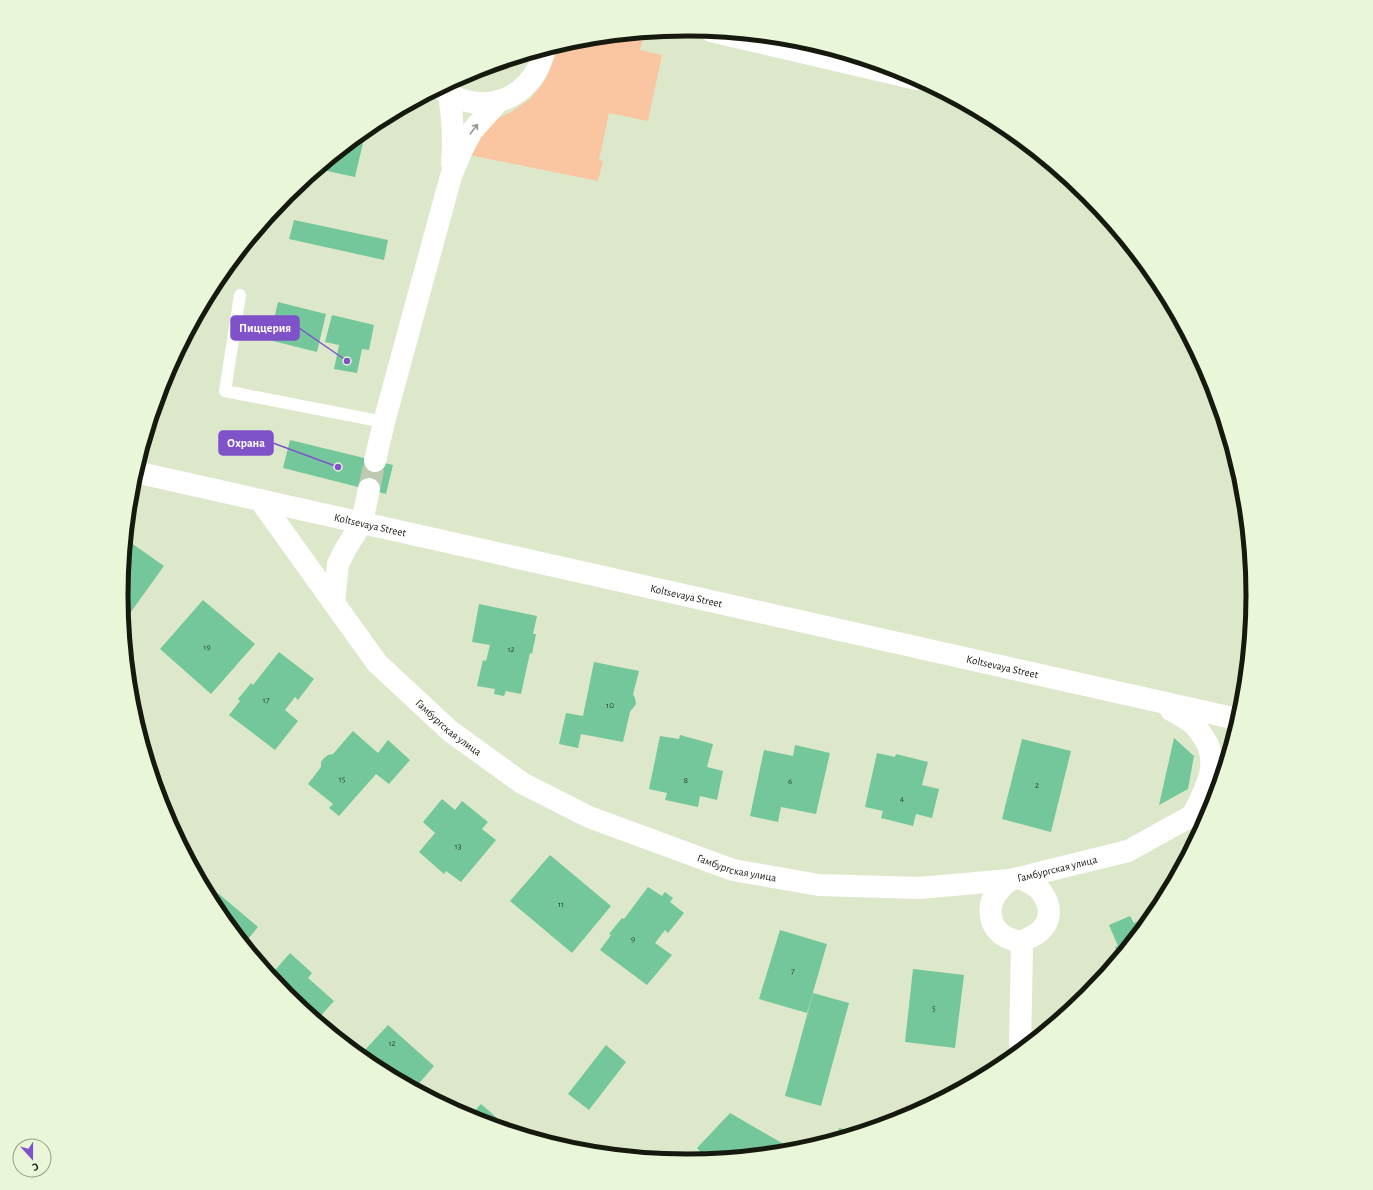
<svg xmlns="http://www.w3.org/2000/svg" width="1373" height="1190" font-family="'Alegreya Sans',sans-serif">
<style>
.green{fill:#fac5a1}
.building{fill:#74c79a}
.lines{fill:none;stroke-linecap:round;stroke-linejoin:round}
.street-tunnel{stroke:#bfc9af;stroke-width:22;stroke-dasharray:22 11;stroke-linecap:butt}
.lane{stroke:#fff;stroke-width:12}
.street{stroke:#fff;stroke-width:22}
.oneway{stroke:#969893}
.labels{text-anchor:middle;stroke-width:3;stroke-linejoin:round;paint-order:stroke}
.number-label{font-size:9px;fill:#2d4431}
.street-label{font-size:11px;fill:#15190e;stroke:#eaf6d8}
.rim{fill:none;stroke:#15190e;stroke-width:5}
.leader{fill:none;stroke:#7f52ca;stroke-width:1.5}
.callout-dot{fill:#7f52ca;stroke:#eaf6d8;stroke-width:1.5}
.callout{fill:#7f52ca;stroke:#7f52ca;stroke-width:1.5}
.callout-label{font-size:12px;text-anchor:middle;font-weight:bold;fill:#fff}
</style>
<rect width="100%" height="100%" fill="#dde8cb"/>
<path class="green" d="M644,33L640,50L662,55L648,121L609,113L599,160L603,161L598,181L464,154L486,124L511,112L530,99L544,82L561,44L576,40Z
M505,61C495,72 485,75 471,72Z"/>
<path class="building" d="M366,130L355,177L318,169L335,155Z
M294,220L388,240L384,260L289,239Z
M278,302L326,314L317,352L269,340Z
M332,315L374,325L369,350L362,349L357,373L334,369L339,345L325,342Z
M290,440L393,465L386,494L283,468Z
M127,540L164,566L123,623L121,595Z
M203,600L255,644L211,694L160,649Z
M479,604L537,616L533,634H536L532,654L530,653L521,694L506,691L504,696L494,694L495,689L477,686L483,660L486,661L490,645L472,642Z
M279,652L314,679L298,700L295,697L285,710L298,721L275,750L229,715L240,701L238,699L251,683L253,685Z
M594,662L639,671L633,694L635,698L636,704L630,712L623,742L581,734L578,748L559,744L566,713L583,716Z
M353,731L378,753L388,740L410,760L389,784L376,774L339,816L329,808L333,804L308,784L321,767V762L324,758L328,755L333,754Z
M680,735L713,744L707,767L723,771L717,800L700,796L698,807L665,800L667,793L649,789L660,736L679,739Z
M1174,738L1194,756L1188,789L1159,805Z
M1022,739L1071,751L1051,832L1002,819Z
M795,745L830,753L816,814L781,807L778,822L750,816L764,750L793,756Z
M877,753L895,757L896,754L928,762L922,785L939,789L932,818L916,814L913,826L881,818L883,811L865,807Z
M442,799L455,810L462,801L488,822L482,829L496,840L461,882L446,871L444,874L419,852L435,833L423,822Z
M178,838L193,851L188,857Z
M550,855L611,906L572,953L510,901Z
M648,887L662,896L665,892L673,898L670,902L684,913L668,933L665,930L655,943L672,955L647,985L600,950L611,935L609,934L622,918L624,919Z
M213,889L258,927L244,944L216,909L208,895Z
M1153,914L1147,921L1119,956L1115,947L1118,946L1109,925L1130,916L1134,923Z
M780,930L827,944L807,1013L759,999Z
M290,953L312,973L308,978L334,1001L317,1020L286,995L270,976Z
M913,969L964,975L955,1048L905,1042Z
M813,993L849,1003L821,1106L785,1096Z
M388,1025L434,1066L415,1088L372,1065L363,1058L366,1055L363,1052Z
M606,1045L626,1062L589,1110L568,1094Z
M481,1104L512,1131L469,1117Z
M730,1113L794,1150L706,1159L697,1148Z
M839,1128L857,1132L837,1138Z"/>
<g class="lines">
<path class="street-tunnel" d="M369,489L375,461"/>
<path class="lane" d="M240,295L225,391L384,422"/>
<g class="street">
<path d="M711,31L917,79"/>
<path d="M440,88C473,113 516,107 537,70C541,64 542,56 544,50"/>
<path d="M449,95C453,118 454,140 452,163"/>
<path d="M375,461L384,422L451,176L462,150L472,131L499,101"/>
<path id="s1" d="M135,472L1237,719"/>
<path id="s2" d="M260,500L377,663L450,731L522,783L589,817L733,870L819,885L919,888L1010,880L1128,851L1193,815L1212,802"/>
<path d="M334,603L338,564L345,550L362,522L369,489"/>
<path d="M1171,710C1178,714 1186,718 1192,723C1196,726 1199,731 1202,735C1222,761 1206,789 1193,814"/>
<path d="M1010,880C999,888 988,900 991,916C992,925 998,933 1006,937C1010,939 1016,942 1021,941C1024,941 1027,939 1029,938C1049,929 1055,911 1042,893C1037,885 1028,882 1020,878"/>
<path d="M1020,1050L1022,942"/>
</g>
</g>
<defs><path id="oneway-shaft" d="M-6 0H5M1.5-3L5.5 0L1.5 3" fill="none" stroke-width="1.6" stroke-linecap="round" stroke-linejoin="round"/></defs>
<use class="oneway" href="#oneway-shaft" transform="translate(474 129) rotate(-53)"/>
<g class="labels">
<g class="number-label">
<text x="207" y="650">19</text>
<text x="511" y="652">12</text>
<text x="266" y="703">17</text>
<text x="610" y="708">10</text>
<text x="342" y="782">15</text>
<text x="686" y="783">8</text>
<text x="790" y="784">6</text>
<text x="1037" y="788">2</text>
<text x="902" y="801">4</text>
<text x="458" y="849">13</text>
<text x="561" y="907">11</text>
<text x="633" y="942">9</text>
<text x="793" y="974">7</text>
<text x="934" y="1011">5</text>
<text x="392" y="1046">12</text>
</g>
<g class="street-label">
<text dy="4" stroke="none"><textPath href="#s1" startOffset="241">Koltsevaya Street</textPath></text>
<text dy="4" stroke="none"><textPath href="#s1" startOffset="565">Koltsevaya Street</textPath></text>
<text dy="4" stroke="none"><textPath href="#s1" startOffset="889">Koltsevaya Street</textPath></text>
<text dy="4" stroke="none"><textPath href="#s2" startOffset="297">Гамбургская улица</textPath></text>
<text dy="4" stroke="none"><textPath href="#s2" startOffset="621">Гамбургская улица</textPath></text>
<text dy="4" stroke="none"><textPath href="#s2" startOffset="945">Гамбургская улица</textPath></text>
</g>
</g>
<path d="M0 0H1373V1190H0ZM128 595a559 559 0 1 1 1118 0a559 559 0 1 1-1118 0Z" fill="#eaf6d8" fill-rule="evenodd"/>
<path class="rim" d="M128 595a559 559 0 1 1 1118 0a559 559 0 1 1-1118 0Z"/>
<path class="leader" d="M347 361L299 328M338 467L273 443"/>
<g class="callout-dot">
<circle cx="347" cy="361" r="4"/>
<circle cx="338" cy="467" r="4"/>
</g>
<g class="callout">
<rect x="231" y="316" width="68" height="24" rx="4"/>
<rect x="219" y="431" width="54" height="24" rx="4"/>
</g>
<g class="callout-label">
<text x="265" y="332">Пиццерия</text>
<text x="246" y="447">Охрана</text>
</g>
<g transform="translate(32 1158) rotate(159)"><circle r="19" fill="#eaf6d8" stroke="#959e87"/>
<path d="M0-3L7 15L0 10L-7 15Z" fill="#7f52ca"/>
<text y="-6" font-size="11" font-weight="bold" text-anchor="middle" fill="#15190e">С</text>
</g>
</svg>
